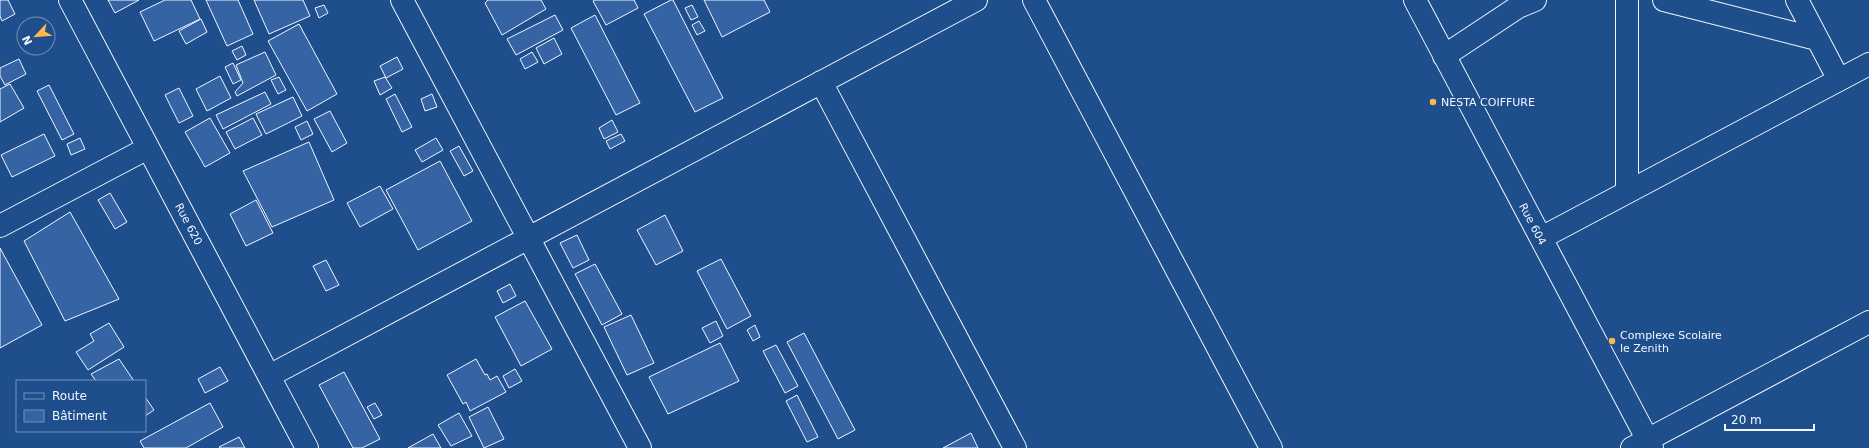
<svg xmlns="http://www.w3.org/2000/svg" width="1869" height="448" font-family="'DejaVu Sans',sans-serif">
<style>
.building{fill:#3563a3;stroke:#f2f6ff}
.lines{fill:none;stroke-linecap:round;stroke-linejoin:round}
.minor-casing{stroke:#f2f6ff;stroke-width:24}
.tertiary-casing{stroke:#f2f6ff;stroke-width:24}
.minor{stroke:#1f4e8c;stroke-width:22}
.tertiary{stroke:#1f4e8c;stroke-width:22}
.poi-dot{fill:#ffb74d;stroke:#1f4e8c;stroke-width:1.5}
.labels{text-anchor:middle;stroke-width:3;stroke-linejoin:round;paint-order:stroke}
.poi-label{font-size:11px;fill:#f2f6ff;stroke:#1f4e8c;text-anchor:start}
.street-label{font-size:11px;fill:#f2f6ff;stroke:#1f4e8c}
</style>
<rect width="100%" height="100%" fill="#1f4e8c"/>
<path class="building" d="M0,0H8L15,14L2,21L0,16Z
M108,0H139L115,13Z
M165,0H191L200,19L154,41L140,12Z
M206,0H238L253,34L227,46Z
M254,0H303L310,16L269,34Z
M488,0H541L546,9L502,35L485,3Z
M595,0H634L638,8L606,25L593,1Z
M671,0H673L723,98L695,112L644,14Z
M704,0H764L770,12L722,37Z
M324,5L328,13L319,18L315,8Z
M692,5L698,17L691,20L685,8Z
M555,15L563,30L516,55L507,39Z
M595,15L640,103L616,115L571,28Z
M201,19L207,32L186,44L179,31Z
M699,21L705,31L697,35L692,25Z
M299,24L337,94L307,111L268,41Z
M554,38L562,54L544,64L536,48Z
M242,46L246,55L237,60L232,51Z
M265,52L276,75L237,96L235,92L243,83L236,65Z
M532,52L538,62L525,69L520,59Z
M397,57L403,69L386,78L380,66Z
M19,59L26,74L5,85L0,76V68Z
M233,63L241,80L233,84L225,67Z
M220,76L231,98L207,111L196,89Z
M279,77L286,90L278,94L271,80Z
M385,77L392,88L380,95L374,81Z
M10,84L24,108L0,122V89Z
M49,85L74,134L62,140L37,91Z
M179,88L193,116L179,123L165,95Z
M265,92L271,104L223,129L216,115Z
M395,94L412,127L402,132L386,99Z
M432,94L437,107L425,111L421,99Z
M293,97L302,116L266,134L256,114Z
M330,111L347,143L332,152L314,119Z
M210,118L230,153L205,167L185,132Z
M253,118L262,135L235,149L226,132Z
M612,120L618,132L604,139L599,128Z
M307,121L313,134L301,140L295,127Z
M44,134L55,156L12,177L1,155Z
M621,134L625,141L610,149L606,141Z
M80,138L85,149L71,155L67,144Z
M436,138L443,150L422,162L415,150Z
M309,142L334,200L272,227L243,171Z
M459,146L473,171L464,176L450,151Z
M440,161L472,221L418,250L386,190Z
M380,186L393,209L360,227L347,203Z
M110,193L127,222L115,229L98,200Z
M256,200L273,233L246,246L230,214Z
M70,212L119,299L65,321L24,241Z
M665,215L683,251L656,265L637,230Z
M577,235L589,260L573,268L560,243Z
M0,248L42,325L0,348Z
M721,259L751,316L727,329L697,271Z
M326,260L339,285L326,291L313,266Z
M595,264L622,314L602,325L575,274Z
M510,284L516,296L503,303L497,291Z
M525,301L552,349L521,366L495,317Z
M631,315L654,363L627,375L604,327Z
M716,321L723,336L710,343L702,328Z
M109,323L124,347L88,370L76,352L94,341L90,334Z
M755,325L760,337L753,341L747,330Z
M804,333L855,430L838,439L787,342Z
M720,343L739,381L668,414L649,377Z
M776,345L798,386L785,393L763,351Z
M119,359L134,381H96L91,374Z
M476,359L485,375L487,374L490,380L497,376L506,392L470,411L466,402L463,404L447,375Z
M220,367L228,381L205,393L198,379Z
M515,369L522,381L509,388L503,376Z
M344,372L380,439L362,448H353L319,385Z
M797,395L818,437L807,442L786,401Z
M145,397L154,410L145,416Z
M210,403L223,427L186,448H144L140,441Z
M375,403L382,415L374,419L367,407Z
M488,407L504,439L484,448L469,417Z
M459,413L472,436L451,446L438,425Z
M971,433L978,448H943Z
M433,434L441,448H408Z
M239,437L245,448H220L219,447Z"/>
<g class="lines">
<g class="minor-casing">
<path id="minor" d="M70,0L307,448
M402,0L640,448
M1034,0L1271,448
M1415,0L1652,448
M1664,0L1817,39
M1797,0L1839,80
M1444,56L1518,7L1535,0
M821,82L1015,448
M1627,192V0
M0,226L148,148
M1541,238L1869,64
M269,376L976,0"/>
</g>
<g class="tertiary-casing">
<path id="tertiary" d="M1632,448L1869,322"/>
</g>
<use href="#minor" class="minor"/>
<use href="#tertiary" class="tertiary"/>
</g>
<g class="poi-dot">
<circle cx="1433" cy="102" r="4"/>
<circle cx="1612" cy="341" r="4"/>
</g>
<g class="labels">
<g class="poi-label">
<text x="1441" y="106">NESTA COIFFURE</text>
<text x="1620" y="339">Complexe Scolaire<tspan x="1620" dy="13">le Zenith</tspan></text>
</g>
<g class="street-label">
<text transform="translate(189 224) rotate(62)" y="4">Rue 620</text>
<text transform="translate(1533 224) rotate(62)" y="4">Rue 604</text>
</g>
</g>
<rect x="16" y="380" width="130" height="52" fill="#1f4e8c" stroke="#7391ba"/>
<rect x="24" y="393" width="20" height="6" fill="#1f4e8c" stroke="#7391ba"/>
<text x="52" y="400" font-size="12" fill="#f2f6ff">Route</text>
<rect x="24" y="410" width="20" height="12" fill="#3563a3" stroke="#7391ba"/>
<text x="52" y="420" font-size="12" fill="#f2f6ff">Bâtiment</text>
<g transform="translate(36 36) rotate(244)"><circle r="19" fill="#1f4e8c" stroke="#7391ba"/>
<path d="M0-3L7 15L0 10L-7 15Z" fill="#ffb74d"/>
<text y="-6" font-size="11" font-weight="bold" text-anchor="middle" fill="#f2f6ff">N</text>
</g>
<path d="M1725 424v6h89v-6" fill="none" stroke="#f2f6ff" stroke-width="2"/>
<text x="1731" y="424" font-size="12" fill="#f2f6ff" stroke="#1f4e8c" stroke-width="3" paint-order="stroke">20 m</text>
</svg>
